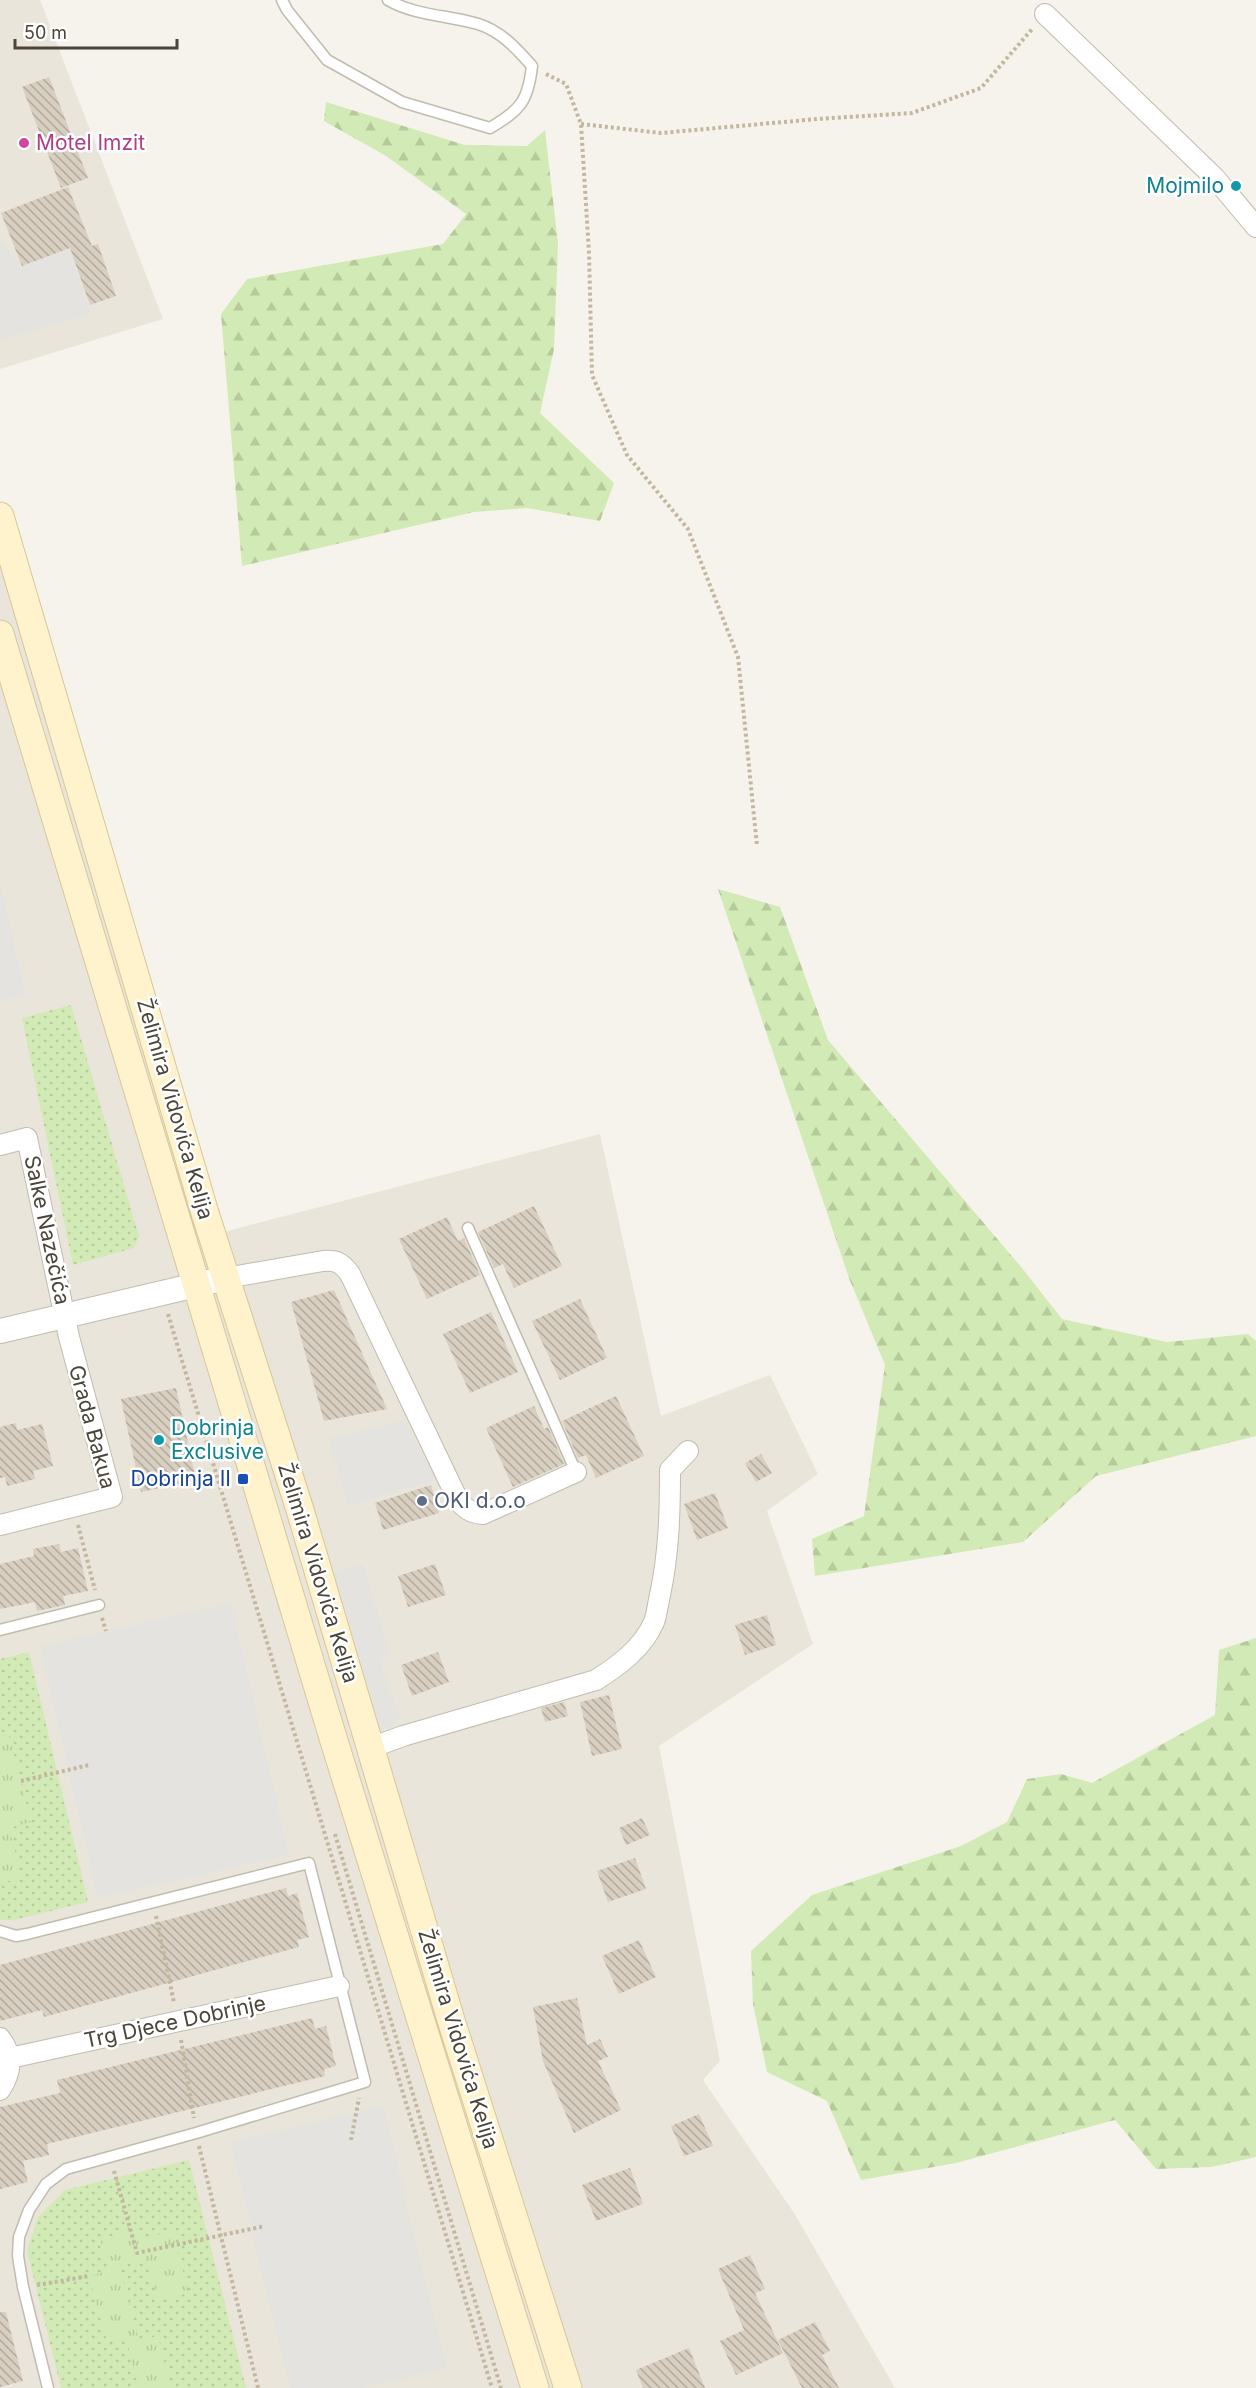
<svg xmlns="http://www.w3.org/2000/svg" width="1256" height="2388" font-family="Inter,sans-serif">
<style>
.residential{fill:#eae5da}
.grass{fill:url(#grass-dots)}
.forest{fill:url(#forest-firs)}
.park{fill:url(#park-tufts)}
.parking{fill:#e5e3e0}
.building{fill:url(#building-back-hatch)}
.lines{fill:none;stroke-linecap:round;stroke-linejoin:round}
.service-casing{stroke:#c2bbae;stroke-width:13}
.minor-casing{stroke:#c2bbae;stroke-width:22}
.tertiary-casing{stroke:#c2bbae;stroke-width:26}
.secondary-casing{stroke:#d6c79b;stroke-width:29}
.path{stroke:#c4b79f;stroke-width:4;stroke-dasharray:3 3;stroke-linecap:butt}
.service{stroke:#fff;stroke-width:10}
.minor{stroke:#fff;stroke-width:20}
.tertiary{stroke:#fff;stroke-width:24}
.secondary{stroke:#fff3cd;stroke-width:27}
.hotel-dot{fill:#d1479c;stroke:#fff;stroke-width:2}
.culture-dot{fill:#0f9aa8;stroke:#fff;stroke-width:2}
.transit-dot{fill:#1a4fb4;stroke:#fff;stroke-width:2}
.service-dot{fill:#5c6f8a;stroke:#fff;stroke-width:2}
.labels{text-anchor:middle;stroke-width:5;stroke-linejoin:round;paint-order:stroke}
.hotel-label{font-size:21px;fill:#b23c85;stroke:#fff;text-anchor:start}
.culture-label{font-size:21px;fill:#0d838f;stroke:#fff;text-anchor:end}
.street-label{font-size:21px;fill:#4b4439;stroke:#fff}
.transit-label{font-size:21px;fill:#164399;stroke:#fff;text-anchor:end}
.service-label{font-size:21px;fill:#4e5e75;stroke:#fff;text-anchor:start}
</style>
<defs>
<pattern id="grass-dots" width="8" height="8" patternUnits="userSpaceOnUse" patternTransform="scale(1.5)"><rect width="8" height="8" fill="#d2eab5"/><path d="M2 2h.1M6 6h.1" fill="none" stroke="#b6ca9c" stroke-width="1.8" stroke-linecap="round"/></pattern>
<pattern id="forest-firs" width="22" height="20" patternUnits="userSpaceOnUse" patternTransform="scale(1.5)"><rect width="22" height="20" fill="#d2eab5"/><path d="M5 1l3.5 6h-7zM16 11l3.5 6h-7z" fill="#b6ca9c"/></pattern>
<pattern id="park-tufts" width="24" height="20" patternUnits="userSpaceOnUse" patternTransform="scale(1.5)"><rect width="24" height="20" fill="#d2eab5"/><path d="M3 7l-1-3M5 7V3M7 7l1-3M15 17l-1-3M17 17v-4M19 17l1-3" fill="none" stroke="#b6ca9c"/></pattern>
<pattern id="building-back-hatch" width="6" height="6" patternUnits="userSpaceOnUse" patternTransform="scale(1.5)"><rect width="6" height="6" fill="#d8cfc1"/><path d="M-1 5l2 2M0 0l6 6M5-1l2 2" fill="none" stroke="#b1aa9e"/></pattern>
</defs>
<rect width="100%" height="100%" fill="#f6f3ec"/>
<path class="residential" d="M0,0H40L163,319L0,369Z
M0,515L212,1235L600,1134L661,1416L770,1375L818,1474L767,1511L813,1644L659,1746L720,2061L703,2080L796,2216L895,2388H0Z"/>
<path class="grass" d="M71,1005L139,1236L134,1248L73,1265L22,1018Z
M29,1652L88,1902L14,1920H0V1659Z
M189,2160L246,2388H61L27,2251L38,2217L65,2190Z"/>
<path class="forest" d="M326,102L465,145L527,146L545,130L558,244L554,349L540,413L614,483L600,521L527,508L474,512L242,566L221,314L247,279L443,244L466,214L386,156L324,121Z
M718,889L780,907L828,1040L1022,1268L1062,1319L1167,1342L1248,1334L1256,1341V1436L1096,1476L1023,1542L815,1576L812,1539L864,1516L885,1365L849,1278Z
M1256,1638V2157L1211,2167L1156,2169L1115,2120L956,2163L861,2180L827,2101L767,2072L753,2004L751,1951L812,1895L961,1846L1007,1822L1027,1779L1061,1774L1092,1783L1215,1715L1219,1650Z"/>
<path class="park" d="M8,1731L31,1822L9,1828L22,1878L0,1883V1733Z
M139,2229L142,2239L172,2231L189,2293L158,2301L146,2258L119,2265L139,2340L158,2336L171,2388H139L126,2338L107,2342L89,2276L109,2271L100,2239Z"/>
<path class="parking" d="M0,240L23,266L69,248L91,314L0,340Z
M0,885L26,995L0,1001Z
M404,1420L437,1480L348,1506L329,1439Z
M363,1564L390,1654L379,1659L401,1720L379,1732L333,1573Z
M231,1603L289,1855L98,1898L40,1646Z
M383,2106L447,2368L363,2388H290L230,2142Z"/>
<path class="building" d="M49,77L88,178L61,188L22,87Z
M68,187L92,246L98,244L116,296L90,305L70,248L22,266L1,213Z
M534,1206L562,1266L514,1288L503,1264L494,1268L478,1232Z
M447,1217L458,1241L464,1238L480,1275L427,1299L399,1239Z
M334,1290L387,1409L324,1421L291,1302Z
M580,1299L607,1358L560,1380L532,1321Z
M491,1312L518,1372L470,1393L443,1334Z
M176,1388L196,1480L141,1492L121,1399Z
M616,1396L644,1456L596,1478L586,1455L578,1458L562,1421Z
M534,1406L544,1429L548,1427L564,1464L513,1487L486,1428Z
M16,1423L17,1430L42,1424L53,1466L33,1471L35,1479L7,1486L5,1477L0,1478V1427Z
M761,1454L772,1473L756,1482L745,1463Z
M431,1485L439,1513L383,1530L375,1503Z
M715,1493L728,1528L697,1540L684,1504Z
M59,1544L61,1552L78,1548L88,1591L63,1596L65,1605L37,1611L35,1602L0,1609V1564L34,1556L33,1549Z
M435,1564L446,1595L408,1607L398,1576Z
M767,1615L776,1645L745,1655L735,1625Z
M438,1652L449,1682L412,1696L401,1665Z
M609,1695L622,1749L592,1756L580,1702Z
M564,1702L568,1716L545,1722L541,1708Z
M642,1818L650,1835L626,1845L619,1828Z
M635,1858L646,1889L608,1902L597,1871Z
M286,1888L288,1896L297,1893L309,1937L297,1940L299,1947L44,2017L42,2010L0,2021V1965Z
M639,1940L656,1977L619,1994L602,1956Z
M577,1998L587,2045L600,2039L608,2057L598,2061L621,2110L574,2133L543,2061L533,2007Z
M312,2018L315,2029L326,2026L336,2066L324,2069L325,2076L47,2144L49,2155L23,2161L28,2182L0,2189V2107L60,2093L57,2080Z
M699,2114L713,2146L684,2156L671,2126Z
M630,2168L643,2204L596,2221L582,2185Z
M750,2255L765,2289L755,2293L783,2353L736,2375L720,2341L744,2330L718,2269Z
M0,2312H6L23,2381L0,2387Z
M815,2322L830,2351L822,2355L839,2388H802L778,2340Z
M689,2348L705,2388H643L636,2370Z"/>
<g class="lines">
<g class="service-casing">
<path id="service" d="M282,0L287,10L327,60L402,102L490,128C520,110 528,102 532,66C517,49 501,31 478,24C448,15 416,16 388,0
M468,1228L576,1472
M0,1630L99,1605
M0,1931L16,1936L27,1934L309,1863L365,2082L196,2133L66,2169L46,2184L29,2210L19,2237L18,2256L23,2287L48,2388"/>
</g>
<g class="minor-casing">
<path id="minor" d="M1045,14L1215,178L1256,227
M0,1145L27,1138L69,1337L112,1497L0,1525
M226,1278L323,1261C337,1260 342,1263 350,1274L458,1500C465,1509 471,1513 483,1514L576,1472
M370,1748L403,1736L596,1680C618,1666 643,1648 654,1622C657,1614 658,1603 660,1595C669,1553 670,1512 670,1470L688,1451
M0,2038C13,2055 12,2072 0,2090
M10,2058L339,1986"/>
</g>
<g class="tertiary-casing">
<path id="tertiary" d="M0,1331L226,1278"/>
</g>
<g class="secondary-casing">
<path id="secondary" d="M0,516L205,1213L300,1510L451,2020L568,2388
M0,634L334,1741L535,2388"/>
</g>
<path class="path" d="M546,74L566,84L581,124L589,253L592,375L627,455L688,529L738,657L757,846
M581,124L661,133L817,119L912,113L981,88L1033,28
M168,1314L492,2388
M78,1525L95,1590
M102,1618L106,1631
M21,1781L89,1765
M335,1834L501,2388
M156,1916L174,2003
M181,2040L194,2118
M351,2140L359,2098
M199,2146L258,2388
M114,2171L137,2253L265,2226
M37,2285L89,2276"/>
<use href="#service" class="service"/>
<use href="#minor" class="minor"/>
<use href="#tertiary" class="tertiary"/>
<use href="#secondary" class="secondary"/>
</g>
<circle class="hotel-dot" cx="24" cy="143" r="6"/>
<g class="culture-dot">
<circle cx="1236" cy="186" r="6"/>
<circle cx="159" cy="1440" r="6"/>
</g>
<rect class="transit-dot" x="237" y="1473" width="12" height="12" rx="3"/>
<circle class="service-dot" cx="422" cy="1501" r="6"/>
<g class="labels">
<g class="hotel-label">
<text x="36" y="150">Motel Imzit</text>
</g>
<g class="culture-label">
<text x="1224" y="193">Mojmilo</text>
<text x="171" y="1435" text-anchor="start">Dobrinja<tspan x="171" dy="24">Exclusive</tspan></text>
</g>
<g class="street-label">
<text transform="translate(175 1109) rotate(74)" y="7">Želimira Vidovića Kelija</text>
<text transform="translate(47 1230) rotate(78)" y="7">Salke Nazečića</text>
<text transform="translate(92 1427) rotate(75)" y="7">Grada Bakua</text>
<text transform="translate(318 1573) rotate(73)" y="7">Želimira Vidovića Kelija</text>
<text transform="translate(175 2022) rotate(-12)" y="7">Trg Djece Dobrinje</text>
<text transform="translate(458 2039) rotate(73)" y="7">Želimira Vidovića Kelija</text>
</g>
<g class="transit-label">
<text x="231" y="1486">Dobrinja II</text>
</g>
<g class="service-label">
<text x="434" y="1508">OKI d.o.o</text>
</g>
</g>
<path d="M15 39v9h162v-9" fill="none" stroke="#4b4439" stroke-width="3"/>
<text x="24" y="39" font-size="18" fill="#4b4439" stroke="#ffffff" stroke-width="4.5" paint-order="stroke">50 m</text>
</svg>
